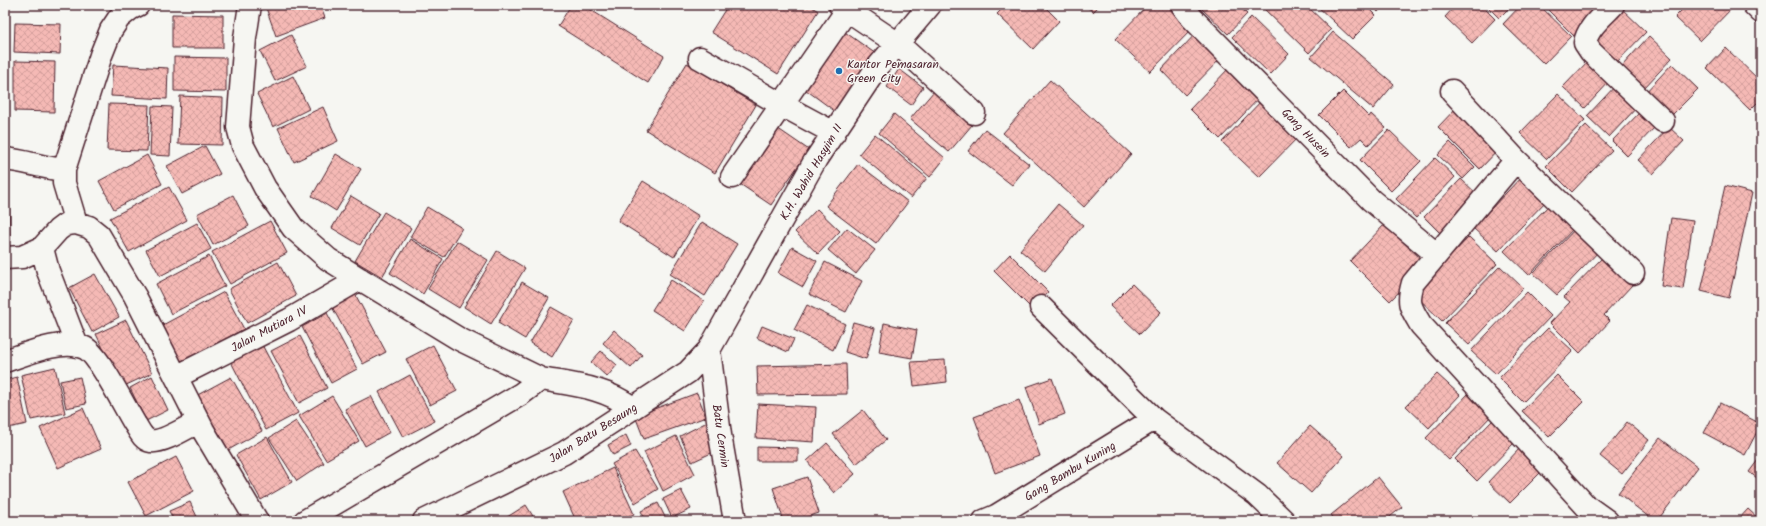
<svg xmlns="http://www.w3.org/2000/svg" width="1766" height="526" font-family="Kalam,sans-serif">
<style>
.building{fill:url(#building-cross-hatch);stroke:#4a1f2b}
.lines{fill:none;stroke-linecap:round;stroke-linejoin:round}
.minor-casing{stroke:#4a1f2b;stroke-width:25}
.minor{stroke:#f6f6f2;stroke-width:22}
.poi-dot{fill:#1f6fb2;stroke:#f6f6f2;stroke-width:1.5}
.labels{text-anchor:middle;stroke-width:3;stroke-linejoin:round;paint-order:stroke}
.poi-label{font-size:12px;fill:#4a1f2b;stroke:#f6f6f2;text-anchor:start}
.street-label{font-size:12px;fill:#4a1f2b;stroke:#f6f6f2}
</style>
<defs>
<pattern id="building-cross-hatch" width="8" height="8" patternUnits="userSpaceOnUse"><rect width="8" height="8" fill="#f5b9b5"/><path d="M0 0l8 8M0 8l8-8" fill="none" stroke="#d49f9c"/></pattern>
</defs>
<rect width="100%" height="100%" fill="#f6f6f2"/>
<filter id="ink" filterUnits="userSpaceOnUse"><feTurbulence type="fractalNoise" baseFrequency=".025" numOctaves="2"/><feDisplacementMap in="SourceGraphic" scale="8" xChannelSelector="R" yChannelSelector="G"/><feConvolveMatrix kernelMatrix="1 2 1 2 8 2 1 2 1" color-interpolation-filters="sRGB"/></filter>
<g filter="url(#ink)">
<path class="building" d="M265,5H320L325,18L276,36Z
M571,5H583L664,56L648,83L558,26Z
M728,5H809L818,11L778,74L711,32Z
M1006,5H1043L1059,21L1033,49L997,14Z
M1085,5H1100L1093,12Z
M1148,5H1173L1195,26L1150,72L1115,39Z
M1205,5H1238L1247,14L1228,34L1201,8Z
M1260,5H1306L1331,29L1309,53Z
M1316,5H1366L1376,15L1352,39Z
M1371,5H1384L1378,12Z
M1456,5H1481L1495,19L1472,43L1445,17Z
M1486,5H1512L1499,18Z
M1521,5H1539L1571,36L1544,64L1503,24Z
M1548,5H1602L1576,38L1546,8Z
M1687,5H1735L1700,41L1675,17Z
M1620,7L1646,32L1614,65L1588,40Z
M172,14L223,15V48H172Z
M1251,17L1289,54L1270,74L1232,37Z
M15,23L61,24L60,54L14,52Z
M1200,29L1225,54L1185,95L1161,70Z
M842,30L876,54L836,112L802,87Z
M1333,32L1394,84L1373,109L1311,57Z
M291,35L307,66L275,81L260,51Z
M1649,36L1672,58L1644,88L1622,66Z
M1726,48L1761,82V99L1750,110L1707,68Z
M174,57L226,58V92L174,91Z
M1590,59L1611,80L1585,108L1563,87Z
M15,61L55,62L54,112L15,111Z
M687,63L756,105L715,173L646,130Z
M1672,64L1698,89L1668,119L1643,95Z
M113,65L168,68L167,99L111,96Z
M1230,67L1261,96L1220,139L1190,109Z
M899,69L923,87L911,105L887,87Z
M293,76L309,109L273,127L257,94Z
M1050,80L1131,154L1084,207L1003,133Z
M1618,83L1640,104L1609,137L1587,116Z
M934,91L972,125L949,152L910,119Z
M1343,91L1369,117L1371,114L1386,128L1368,145L1361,138L1351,147L1319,115Z
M1558,94L1585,120L1547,159L1520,133Z
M180,96L223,98L222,145L178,144Z
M1264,98L1301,134L1259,177L1222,142Z
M109,104L149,105L147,151L107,150Z
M152,106L172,107L170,156L150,155Z
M1458,106L1501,147L1480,169L1438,127Z
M323,107L338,141L294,162L278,128Z
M1643,109L1658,124L1627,156L1612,141Z
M894,114L945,158L930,177L879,133Z
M1586,125L1612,150L1572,192L1546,166Z
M774,126L809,150L771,205L737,182Z
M1669,127L1684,141L1653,174L1638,160Z
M985,129L1029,164L1012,185L968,151Z
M1389,130L1421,161L1391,191L1360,160Z
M875,134L927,178L911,198L859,154Z
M1450,142L1475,167L1463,179L1438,155Z
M205,146L220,174L182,194L167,166Z
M336,154L361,169L336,211L312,196Z
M147,155L162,184L114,209L99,181Z
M1435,158L1455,177L1416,218L1396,199Z
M858,164L908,202L876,244L826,206Z
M1523,175L1548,199L1498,251L1473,228Z
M1461,179L1480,197L1443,236L1424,217Z
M643,181L699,216L674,257L618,221Z
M1725,186L1752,193L1729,298L1701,291Z
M169,187L187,220L129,252L110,218Z
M233,195L249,226L213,245L197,214Z
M351,196L379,213L360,245L332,228Z
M5,199H9L10,240H5Z
M1552,202L1577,225L1529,275L1504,251Z
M1058,204L1083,225L1045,271L1020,250Z
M427,207L462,228L444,257L410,237Z
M817,209L840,231L818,254L795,232Z
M384,212L411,228L382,277L355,261Z
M1671,218L1693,221L1683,289L1661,286Z
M270,221L287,253L230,284L212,252Z
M702,222L737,244L705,296L670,274Z
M197,223L211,249L160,276L146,250Z
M1385,224L1426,264L1390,301L1350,261Z
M1579,225L1602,248L1557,295L1533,273Z
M847,228L875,250L856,274L828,250Z
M1469,237L1497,264L1442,321L1414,294Z
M410,239L443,259L423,294L390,273Z
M457,241L488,260L459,308L428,289Z
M792,247L817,261L803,287L778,273Z
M497,251L525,268L491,324L464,307Z
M1010,254L1048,292L1032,309L994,271Z
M209,256L225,286L171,314L156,284Z
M1604,256L1633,284L1604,315L1610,321L1580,353L1550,323L1570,302L1564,297Z
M278,262L296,296L247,323L229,289Z
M825,262L862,281L846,312L809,294Z
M5,264H7L6,299H5Z
M1500,266L1523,288L1469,345L1445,323Z
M95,274L119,317L92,332L69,288Z
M671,280L704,301L685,331L652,310Z
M522,282L549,298L525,339L498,323Z
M1132,284L1161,312L1140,334L1110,306Z
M224,292L244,329L179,364L159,327Z
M354,292L386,352L363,364L331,305Z
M1527,292L1551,316L1496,374L1471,351Z
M807,305L845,324L833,350L794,330Z
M551,307L574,320L552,357L530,343Z
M327,313L357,369L331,383L302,327Z
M126,320L152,373L122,387L96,334Z
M853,322L875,328L866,359L845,352Z
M884,323L917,330L912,358L879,352Z
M762,326L794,339L788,352L757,338Z
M1548,328L1573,351L1523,402L1499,378Z
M614,330L642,355L631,368L603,343Z
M300,336L327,388L299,403L271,351Z
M260,341L298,413L266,430L229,358Z
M433,345L457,391L430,405L406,359Z
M601,351L617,365L607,377L591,362Z
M945,360L947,382L914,386L911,362Z
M846,364L847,394L758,395L757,366Z
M55,367L65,413L31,420L21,375Z
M1437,374L1460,395L1429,428L1406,406Z
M410,375L434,421L403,437L379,392Z
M1557,375L1584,402L1549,437L1522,411Z
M152,376L168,410L146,421L130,388Z
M17,377L27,424L8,428L5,413V380Z
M80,377L86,404L66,408L60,381Z
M231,377L262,431L223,453L192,398Z
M1052,378L1065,414L1039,424L1026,387Z
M697,393L706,417L644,439L635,416Z
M1469,393L1492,415L1449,460L1426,438Z
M332,396L359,441L326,460L299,416Z
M371,396L390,432L365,446L345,409Z
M1019,400L1040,456L995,473L974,417Z
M1720,403L1761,424L1745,455L1704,433Z
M758,404L816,407L814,442L756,438Z
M83,408L101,449L58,468L40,428Z
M863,410L886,440L856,464L833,434Z
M1494,419L1516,441L1477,481L1455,459Z
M296,421L324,463L297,481L269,438Z
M707,422L720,449L692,462L680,436Z
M1627,422L1649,440L1622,474L1600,456Z
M1310,426L1344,456L1311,493L1277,463Z
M626,435L631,446L613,455L608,445Z
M676,436L695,474L663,491L644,452Z
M267,437L292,482L261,500L236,455Z
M1660,438L1698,467L1657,521H1654L1618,493Z
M827,443L855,474L834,493L807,461Z
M757,447L798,448V461H757Z
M1521,447L1544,469L1510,503L1488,482Z
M635,451L658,489L635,503L612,464Z
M1761,456V481L1749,472Z
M176,457L194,491L146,516L128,482Z
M613,468L634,514L619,521H576L563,492Z
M807,477L819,513L796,521H784L773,488Z
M1378,477L1402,507L1385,521H1336L1331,515Z
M681,490L691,509L672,518L663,499Z
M190,502L199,521H174L169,511Z
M658,503L667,521H646L641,511Z
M526,505L536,521H501Z
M1748,509L1761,521H1737Z"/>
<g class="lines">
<g class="minor-casing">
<path id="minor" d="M250,5L245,38L238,127L243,146L265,188L293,228L328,259L360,279L459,339L541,379
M840,5L898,44L974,113
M1182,5L1192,18L1371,200L1436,254
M1613,5C1603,16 1587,28 1585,43L1591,52L1663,121
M1754,5L1761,12
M700,58L782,105L834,133
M1452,91L1516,160
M5,159C25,161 44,168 64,170
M732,177L847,10
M76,223L64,183V170L101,55L111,30L119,18L130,9L138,5
M42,248L48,271L77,346
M5,258L22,257L42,248L58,230L66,224L76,223L89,227L99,235L135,296L203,430L257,521
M1041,307L1154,419L1257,495L1284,521
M709,350L720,435L735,521
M5,361C26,354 63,338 85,348C99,355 125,408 135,424C139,430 143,440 151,441C163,443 187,427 198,422
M176,377L289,320L360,279
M305,521L521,394L541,379C575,385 604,387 633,408
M424,521L564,453L688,372L709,350L816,159L876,69L930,5
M984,521L996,516L1154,419
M1607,521L1586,506L1421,325C1410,307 1407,303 1413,283L1516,160L1633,273"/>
</g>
<use href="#minor" class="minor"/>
</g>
</g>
<circle class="poi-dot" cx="839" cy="71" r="4"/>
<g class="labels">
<g class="poi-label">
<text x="847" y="68">Kantor Pemasaran<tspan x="847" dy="14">Green City</tspan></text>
</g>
<g class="street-label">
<text transform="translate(1306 133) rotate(46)" y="4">Gang Husein</text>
<text transform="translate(811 172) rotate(-59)" y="4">K.H. Wahid Hasyim II</text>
<text transform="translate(269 329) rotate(-28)" y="4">Jalan Mutiara IV</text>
<text transform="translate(593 433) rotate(-32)" y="4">Jalan Batu Besaung</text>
<text transform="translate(721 436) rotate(82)" y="4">Batu Cermin</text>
<text transform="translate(1070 471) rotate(-31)" y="4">Gang Bambu Kuning</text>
</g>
</g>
<rect width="1766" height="526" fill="none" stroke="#f6f6f2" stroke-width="20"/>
<rect x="10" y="10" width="1746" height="506" fill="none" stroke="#4a1f2b" stroke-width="1.5" filter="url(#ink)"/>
</svg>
